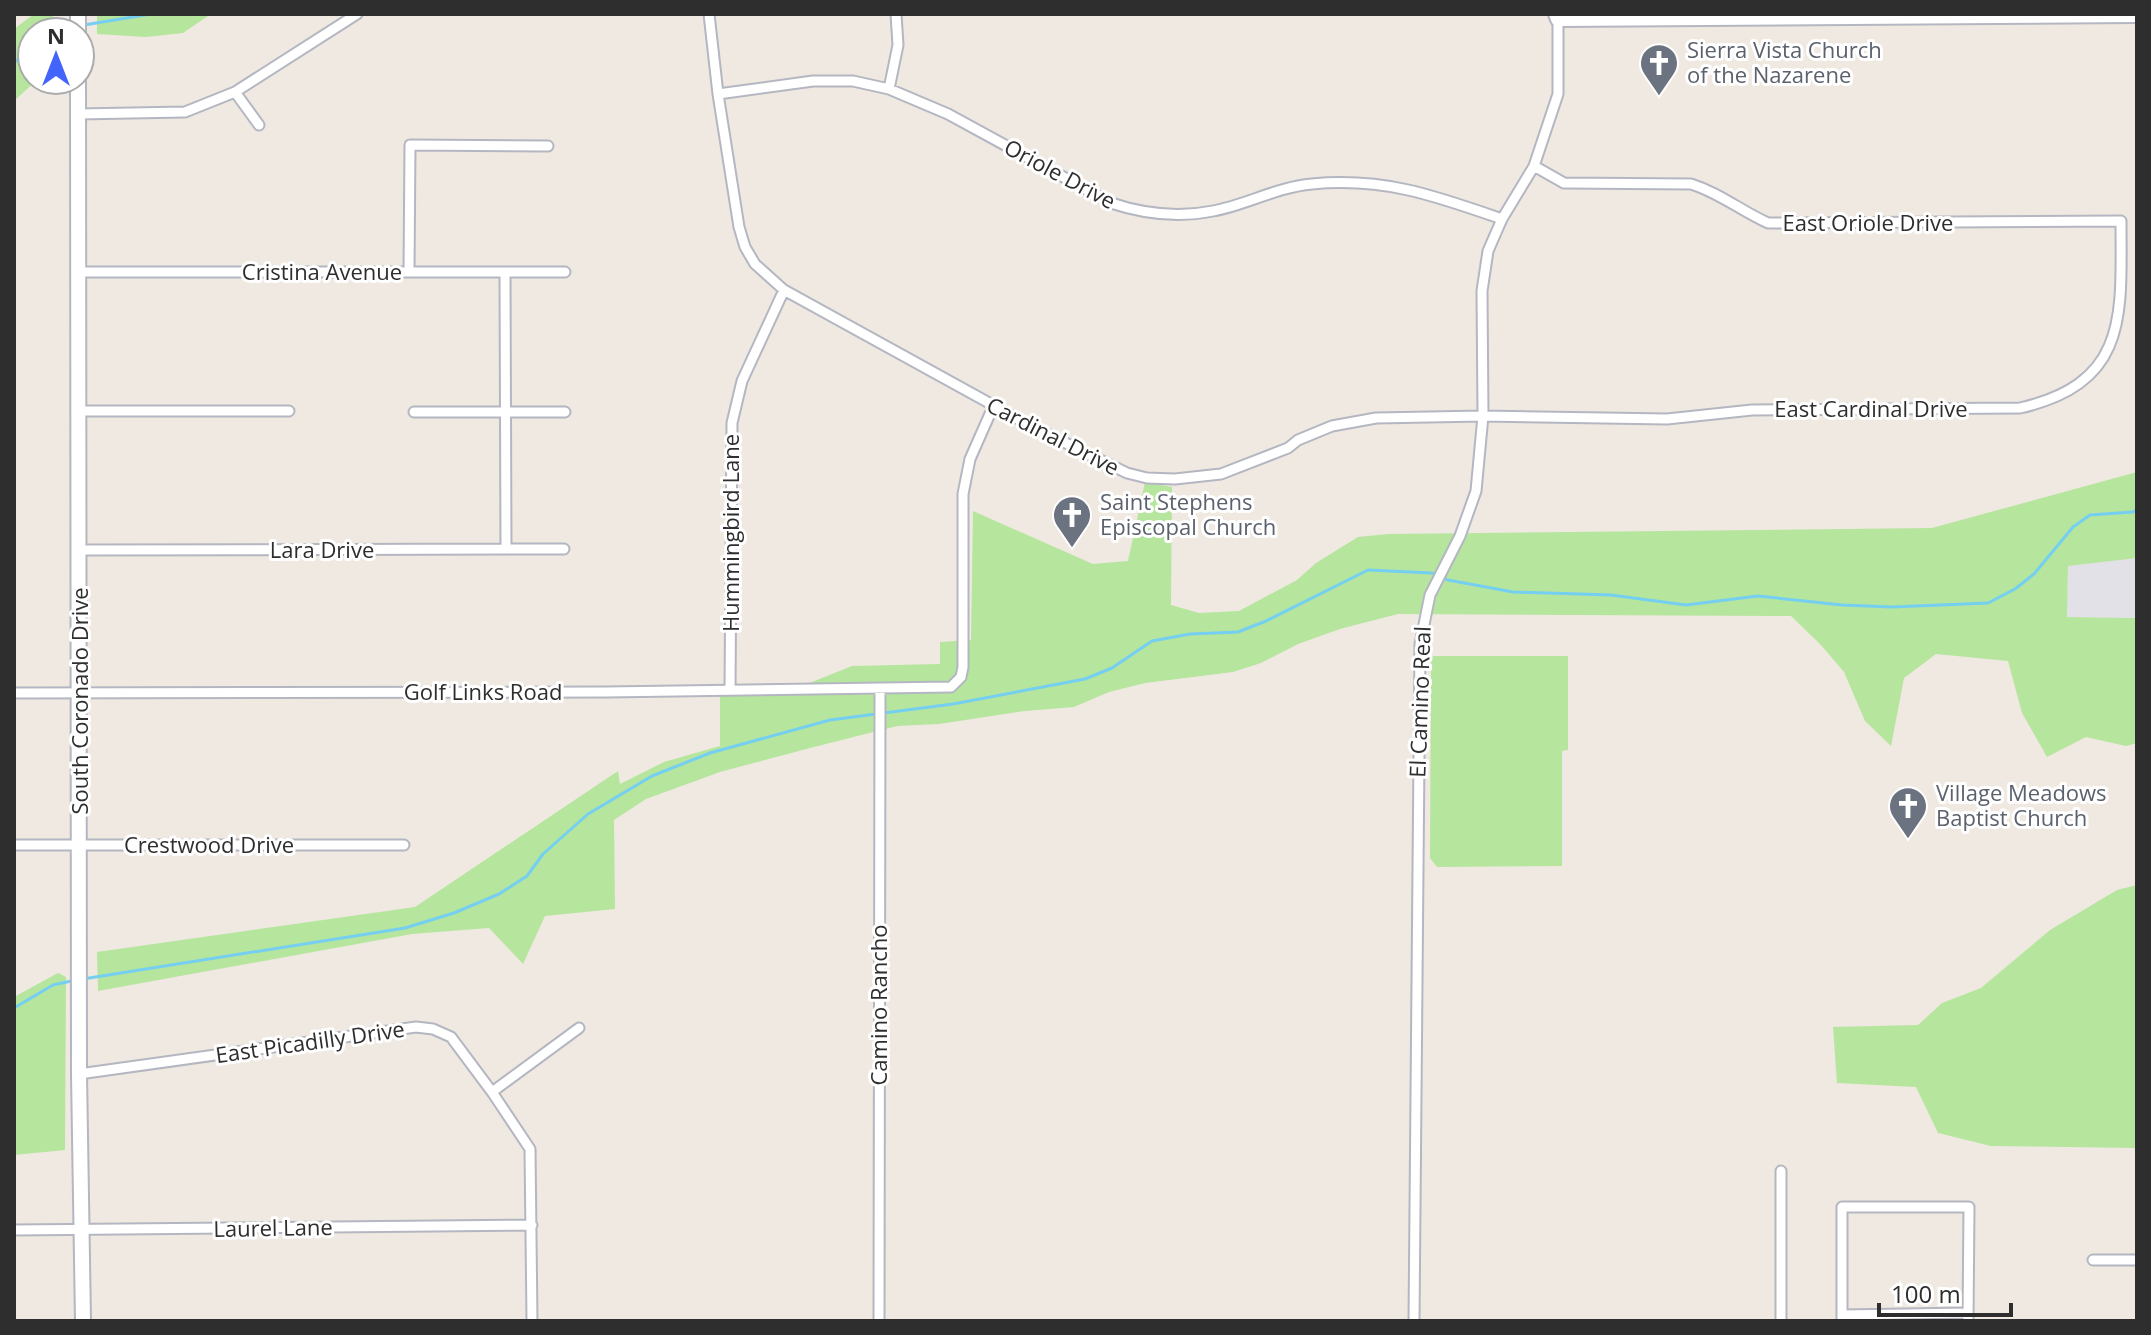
<svg xmlns="http://www.w3.org/2000/svg" width="2151" height="1335" font-family="'Open Sans',sans-serif">
<style>
.industrial{fill:#e3e1e8}
.green{fill:#b6e59e}
.lines{fill:none;stroke-linecap:round;stroke-linejoin:round}
.stream{stroke:#75cff0;stroke-width:3}
.street-casing{stroke:#b4b7c1;stroke-width:13}
.secondary-casing{stroke:#b4b7c1;stroke-width:18}
.street{stroke:#fff;stroke-width:9}
.secondary{stroke:#fff;stroke-width:14}
.labels{text-anchor:middle;stroke-width:6;stroke-linejoin:round;paint-order:stroke}
.worship-label{font-size:22px;fill:#5b616d;stroke:#fff;text-anchor:start}
.street-label{font-size:22px;fill:#2e2e2e;stroke:#fff}
</style>
<rect width="100%" height="100%" fill="#efe9e1"/>
<path class="industrial" d="M2137,558V618L2067,617L2068,566Z"/>
<path class="green" d="M34,14H53V32H32V80H37L14,101V29Z
M97,14H211L183,33L146,37L97,34Z
M2137,472V558L2068,566L2067,617L2137,618V743L2126,746L2086,737L2047,757L2022,713L2008,661L1936,654L1904,678L1891,746L1865,721L1844,672L1821,645L1791,616L1398,614L1340,629L1298,644L1261,663L1233,672L1145,683L1109,692L1074,707L1025,711L939,724L897,726L814,747L720,772L646,799L614,820L615,909L545,916L523,964L489,928L412,934L98,991L97,952L415,907L618,771L620,784L664,762L720,746V695L802,686L852,666L940,664V642L971,640L973,511L1093,564L1128,561L1145,482L1172,487L1171,605L1199,613L1239,611L1297,580L1316,563L1358,537L1388,534L1932,528Z
M1431,656H1568V750L1562,751V866L1437,867L1430,858Z
M2137,885V1148L1991,1146L1938,1133L1916,1087L1837,1083L1833,1027L1918,1025L1942,1003L1981,988L2050,930L2117,890Z
M58,973L66,977L65,1150L14,1155V997Z"/>
<g class="lines">
<path class="stream" d="M84,25L151,14
M54,32L72,26
M14,63L32,46
M83,979L405,928L454,913L499,894L527,876L543,854L588,814L652,776L710,753L830,720L953,704L1085,679L1112,668L1152,641L1190,634L1238,632L1266,621L1368,570L1432,573L1448,580L1513,592L1611,595L1686,605L1758,596L1842,605L1892,607L1988,603L2015,589L2034,574L2073,527L2090,515L2133,512L2137,509
M14,1008L53,985L76,980"/>
<g class="street-casing">
<path id="street" d="M709,14L718,94L739,227L745,247L755,264L784,290L1029,425L1127,473L1147,478L1175,479L1221,474L1288,448L1298,440L1332,426L1376,418L1483,416L1667,419L1752,410L2020,408C2130,383 2121,313 2121,221L1768,223C1741,211 1720,193 1691,184L1564,183L1534,166
M889,89L898,45L896,14
M235,92L259,125
M718,94L813,81H853L889,89L948,114L1111,203C1144,214 1178,218 1213,211C1246,205 1277,187 1312,184C1384,177 1436,196 1502,219
M78,114L185,112L235,92L357,14
M79,272H565
M409,272L410,145L548,146
M505,272L506,549
M79,411H289
M414,412H565
M80,550L564,549
M730,690L732,423L742,381L784,290
M14,693L606,692L951,687L961,677L963,667V494L970,459L993,407
M14,845H404
M79,1074L416,1027L433,1029L451,1037L492,1092L530,1149L532,1321
M492,1092L579,1028
M1781,1171V1321
M14,1230L532,1225
M2093,1260H2137
M1842,1315L1968,1313
M879,1321L880,689
M1414,1321L1420,644L1430,595L1460,536L1476,491L1483,416L1482,291L1488,251L1502,219L1534,166L1558,94V19
M1842,1321V1207H1969L1968,1321"/>
</g>
<g class="secondary-casing">
<path id="secondary" d="M78,14V32
M1556,14L1558,19L2137,15
M78,80L79,1074L83,1321"/>
</g>
<use href="#street" class="street"/>
<use href="#secondary" class="secondary"/>
</g>
<defs>
<g id="church-pin" transform="scale(2)"><path d="M0 17L-7.5 6A9.5 9.5 0 1 1 7.5 6Z" fill="#6b7280" stroke="#fff"/><path d="M-1.2-6h2.4v3.5h3.3v2.4h-3.3V6h-2.4V-.1h-3.3v-2.4h3.3Z" fill="#fff"/></g>
</defs>
<g fill-rule="evenodd">
<use href="#church-pin" x="1659" y="63"/>
<use href="#church-pin" x="1072" y="515"/>
<use href="#church-pin" x="1908" y="806"/>
</g>
<g class="labels">
<g class="worship-label">
<text x="1687" y="58">Sierra Vista Church<tspan x="1687" dy="25">of the Nazarene</tspan></text>
<text x="1100" y="510">Saint Stephens<tspan x="1100" dy="25">Episcopal Church</tspan></text>
<text x="1936" y="801">Village Meadows<tspan x="1936" dy="25">Baptist Church</tspan></text>
</g>
<g class="street-label">
<text transform="translate(1060 174) rotate(28)" y="8">Oriole Drive</text>
<text x="1868" y="231">East Oriole Drive</text>
<text x="322" y="280">Cristina Avenue</text>
<text x="1871" y="417">East Cardinal Drive</text>
<text transform="translate(1053 436) rotate(27)" y="8">Cardinal Drive</text>
<text transform="translate(731 533) rotate(-90)" y="8">Hummingbird Lane</text>
<text x="322" y="558">Lara Drive</text>
<text x="483" y="700">Golf Links Road</text>
<text transform="translate(80 701) rotate(-90)" y="8">South Coronado Drive</text>
<text transform="translate(1420 702) rotate(-88)" y="8">El Camino Real</text>
<text x="209" y="853">Crestwood Drive</text>
<text transform="translate(879 1005) rotate(-90)" y="8">Camino Rancho</text>
<text transform="translate(310 1042) rotate(-8)" y="8">East Picadilly Drive</text>
<text transform="translate(273 1228) rotate(-1)" y="8">Laurel Lane</text>
</g>
</g>
<rect width="2151" height="1335" fill="none" stroke="#2e2e2e" stroke-width="32"/>
<g transform="translate(56 56)"><circle r="38" fill="#ffffff" stroke="#ababab" stroke-width="2"/>
<path d="M0-6L14 30L0 20L-14 30Z" fill="#4264fb"/>
<text y="-12" font-size="22" font-weight="bold" text-anchor="middle" fill="#2e2e2e">N</text>
</g>
<path d="M1879 1303v12h132v-12" fill="none" stroke="#2e2e2e" stroke-width="4"/>
<text x="1891" y="1303" font-size="24" fill="#2e2e2e" stroke="#ffffff" stroke-width="6" paint-order="stroke">100 m</text>
</svg>
